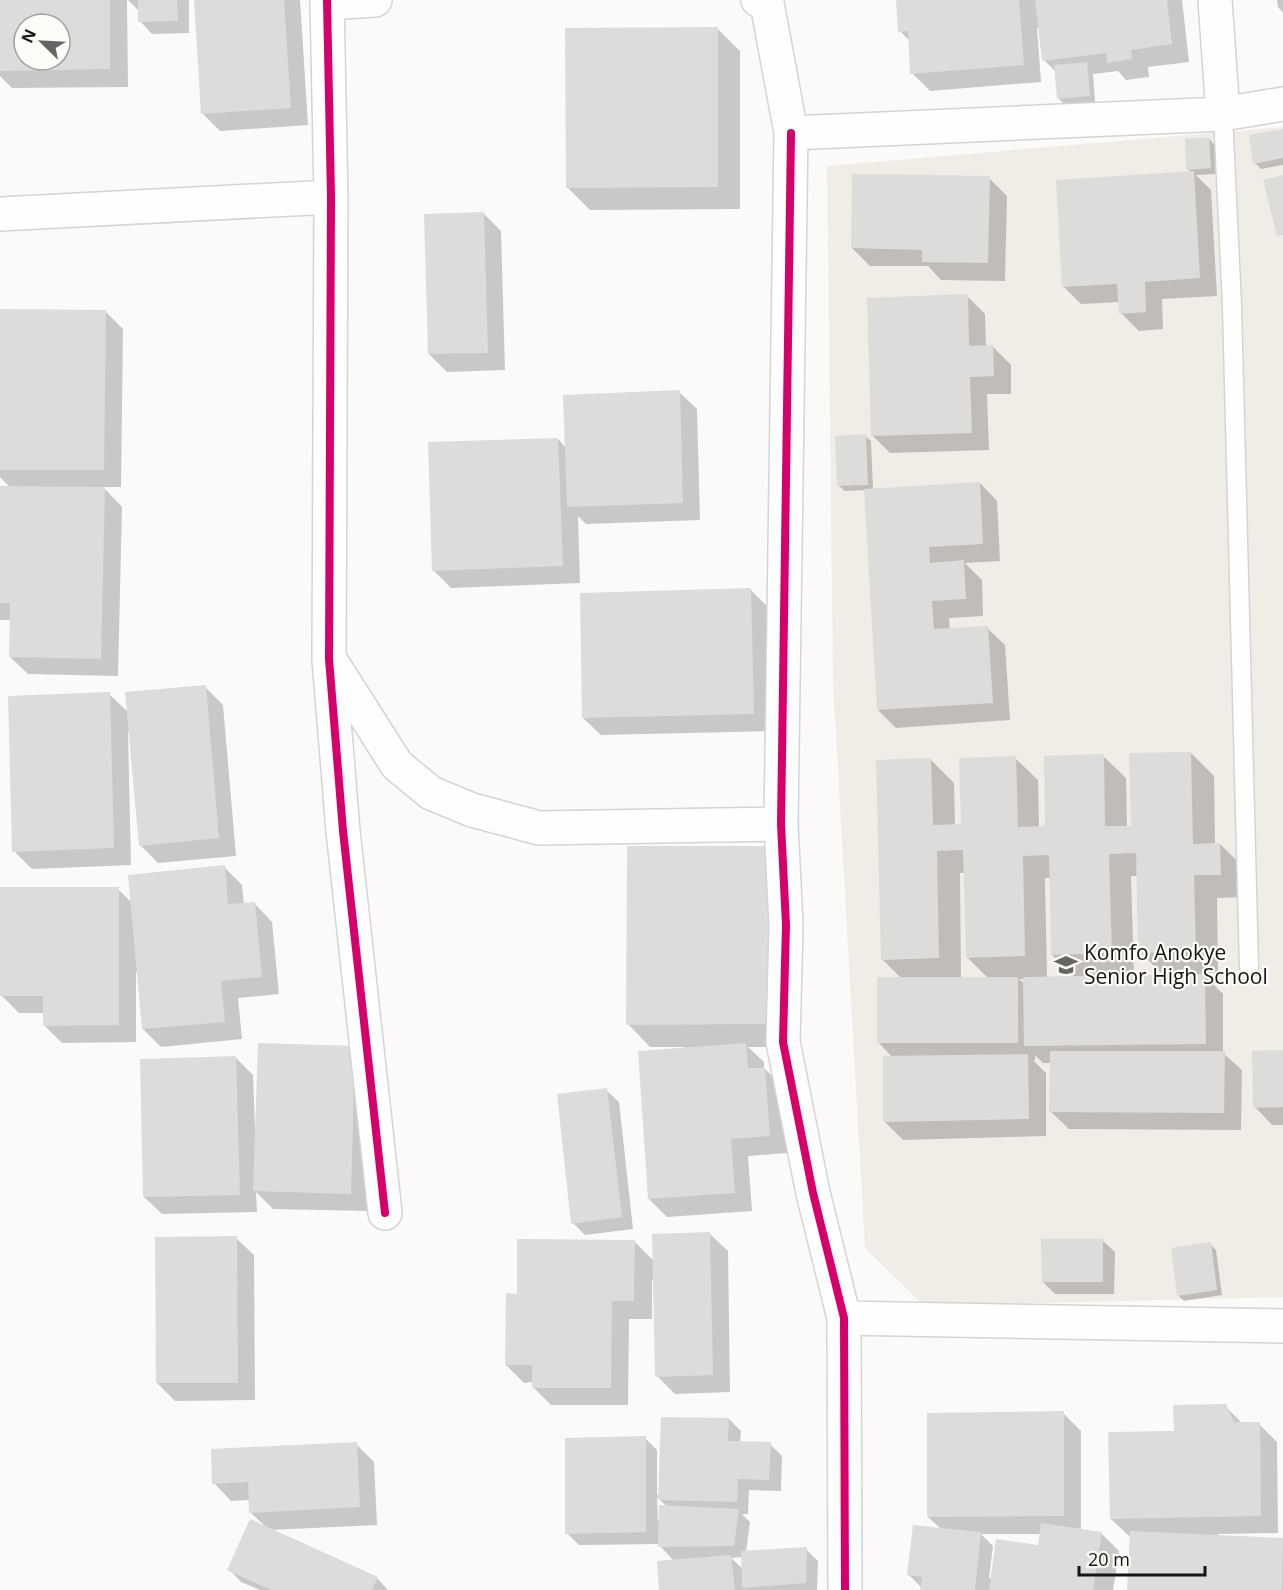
<svg xmlns="http://www.w3.org/2000/svg" width="1283" height="1590" font-family="'Open Sans',sans-serif">
<style>
.built{fill:#f0ede7}
.shadow{fill:#0003;fill-rule:evenodd}
.building{fill:#dddcdb;fill-rule:evenodd}
.lines{fill:none;stroke-linecap:round;stroke-linejoin:round}
.service-casing{stroke:#d4d4d2;stroke-width:21}
.minor-casing{stroke:#d4d4d2;stroke-width:36}
.service{stroke:#fefefe;stroke-width:18}
.minor{stroke:#fefefe;stroke-width:33}
.cycleway-casing{stroke:#fcfbf8;stroke-width:11}
.cycleway{stroke:#d6006c;stroke-width:8}
.labels{text-anchor:middle;stroke-width:4.5;stroke-linejoin:round;paint-order:stroke}
.poi-label{font-size:21px;fill:#161514;stroke:#fcfbf8;text-anchor:start}
</style>
<rect width="100%" height="100%" fill="#fbfaf9"/>
<path class="built" d="M1283,127V1297L924,1306L865,1248L833,683L827,166Z"/>
<path class="shadow" d="M0,0H127L128,87L12,88L0,76ZM24,24H60V60H24Z
M128,0H189V33L152,34L140,21L139,11Z
M195,0H300L308,125L220,131L202,113Z
M898,0H1182L1189,62L1148,67L1149,77L1126,80L1118,71L1093,74L1095,102L1064,104L1059,99L1056,72L1044,60L1040,27L1037,28L1041,82L930,91L912,73L910,41L900,31Z
M1277,0H1283V13L1278,7Z
M717,28L740,51V209L590,210L567,187Z
M1283,131V165L1261,169L1255,163Z
M1209,139L1215,145L1216,174L1196,175L1211,190L1217,296L1162,299L1163,329L1139,331L1121,313L1120,302L1081,304L1063,286L1191,172L1188,169Z
M989,178L1007,196L1005,281L941,280L928,266H870L852,248Z
M483,213L501,231L505,370L447,372L429,354Z
M967,296L985,314L986,347H993L1011,365V394H987L989,450L890,453L872,435Z
M0,311H105L123,329L121,487H103L122,507L118,676L28,674L10,657L11,620H0V487L11,488L0,477Z
M679,392L697,409L700,520L586,524L578,516L580,583L451,588L433,570L558,439L566,448Z
M865,436L871,441L873,490L980,483L997,501L1000,561L965,563L982,580L983,616L949,618L950,630L987,628L1005,645L1010,720L896,728L878,710L866,490L845,491L839,486Z
M750,589L768,607L771,731L601,735L583,718Z
M205,687L223,705L236,856L158,863L140,845L130,731L128,732L131,865L32,869L14,851L109,694L129,713Z
M1191,753L1214,776L1215,844H1220L1243,867V897L1217,898L1218,973L1203,974L1223,994V1053L1242,1070L1241,1130L1069,1129L1051,1112V1063H1043L1035,1055V1060H1033L1046,1073V1136L903,1140L885,1122L893,1058L878,1042L901,978L882,959L931,760L954,783L955,826H962L1015,758L1038,780L1039,828H1046L1103,756L1126,778L1127,827H1132ZM960,873H965L967,957L988,978H961ZM1131,876H1138L1140,952L1164,976L1134,977ZM1045,878H1051L1052,955L1075,977L1047,978ZM1019,979H1025V985Z
M628,848L794,1047H748L764,1062V1068L783,1087L787,1153L748,1156L752,1211L667,1217L649,1199L685,1047H650L628,1024Z
M224,867L242,885L244,905L255,904L272,922L279,994L238,998L242,1039L161,1047L143,1029L138,972H136V1042L62,1043L44,1025V1013H19L1,995L118,889L132,903Z
M1283,1051V1125H1272L1255,1107Z
M235,1057L253,1075L255,1128H257L372,1065L368,1211L273,1209L256,1192L257,1212L162,1214L144,1197Z
M606,1090L619,1102L633,1229L585,1235L573,1223Z
M710,1234L728,1251L730,1392L675,1394L657,1376L655,1280H652V1319H629L628,1405H551L533,1387V1382L524,1383L506,1365L519,1295L634,1241L654,1261Z
M236,1238L254,1255L255,1400L175,1401L157,1383Z
M1102,1240L1115,1252L1114,1294H1055L1043,1282Z
M1210,1244L1216,1250L1222,1295L1184,1301L1178,1295Z
M1225,1406L1243,1424H1259L1277,1442L1278,1533L1218,1534V1537L1283,1540V1590H1128L1131,1536H1129L1111,1519L1176,1432Z
M1063,1413L1081,1431V1530L1101,1533L1119,1551L1113,1590H922L921,1587L909,1575L941,1529L928,1517ZM981,1534H1041L1039,1547L992,1578H989L993,1546Z
M729,1419L741,1431L740,1443L770,1444L782,1456L781,1491L749,1490L748,1514H742L750,1522L746,1552L806,1549L818,1561L817,1590H746L745,1589V1590H660L674,1561L660,1546V1544L579,1545L567,1533L645,1438L657,1450V1495H660ZM657,1497L667,1507L660,1521H658ZM742,1557L743,1569L731,1558Z
M356,1444L374,1462L377,1525L270,1530L377,1578L388,1590H260L241,1582L229,1569L267,1528L251,1513L250,1500L231,1501L214,1483Z"/>
<path class="building" d="M0,0H110V69L0,71ZM24,24H60V60H24Z
M138,0H177L178,21L138,22Z
M194,0H284L291,108L201,114Z
M896,0H1019L1024,65L910,74L908,31L898,32Z
M1035,0H1167L1172,44L1131,50L1132,59L1107,63L1106,53L1042,61Z
M718,27V187L566,188L565,28Z
M1087,62L1090,96L1057,99L1054,65Z
M1283,129V158L1253,164L1249,135Z
M1209,137L1211,168L1186,170L1185,139Z
M1194,171L1200,278L1145,282L1146,312L1119,314L1117,284L1062,287L1056,180Z
M852,174L990,176L988,263L922,262V250L851,248Z
M1283,175V235L1277,236L1263,180Z
M484,212L488,353L428,354L424,214Z
M968,294L969,346L993,345L994,376L970,377L972,433L871,436L867,298Z
M0,309L106,310L104,470H0Z
M680,390L683,503L567,507L563,395Z
M866,434L868,485L837,486L835,436Z
M558,438L563,566L432,571L428,442Z
M980,482L983,544L929,547L930,563L964,560L966,599L932,601L934,629L988,626L993,703L877,710L864,489Z
M0,486L105,487L101,659L9,657L10,603H0Z
M751,588L754,714L582,718L580,593Z
M206,685L219,838L139,846L125,692Z
M110,692L114,848L12,852L8,696Z
M1191,752L1193,844L1220,843L1221,875H1194L1196,951L1138,953L1136,853L1109,854L1112,953L1051,955L1049,855L1023,856L1025,956L966,958L963,850L937,851L939,958L881,960L876,760L931,758L933,825L961,824L959,758L1016,756L1018,827L1045,826L1044,756L1104,754L1105,826H1131L1129,753Z
M627,846H773L772,1024L626,1025Z
M225,865L228,904L255,902L262,977L221,981L225,1022L142,1029L128,875Z
M0,887H119V1025L43,1026V996H0Z
M1205,974L1206,1044L1024,1046L1023,977Z
M877,977H1018V1043H877Z
M258,1043L355,1046L351,1194L253,1191Z
M746,1043L748,1068H765L770,1136L731,1139L735,1193L648,1199L638,1051Z
M1283,1050V1107L1253,1108L1252,1051Z
M1050,1051H1225L1224,1113L1049,1112Z
M1028,1054L1029,1119L883,1122V1056Z
M236,1056L240,1195L143,1197L140,1059Z
M607,1088L622,1217L571,1224L557,1094Z
M710,1232L713,1375L655,1377L652,1234Z
M237,1236L238,1383H156L155,1237Z
M517,1239L635,1240L634,1301H612L611,1388H532V1365H505L506,1293L517,1294Z
M1041,1239H1103V1282H1042Z
M1211,1242L1217,1290L1177,1296L1171,1248Z
M1226,1404L1234,1422H1260L1261,1516L1110,1519L1108,1432L1174,1431L1173,1405Z
M1064,1411V1516L927,1517V1413Z
M661,1417L729,1418L728,1441L771,1442L769,1480L738,1479L737,1502L658,1500Z
M646,1436V1532L565,1534V1438Z
M357,1442L360,1507L249,1513L248,1482L212,1484L211,1449Z
M659,1505L739,1509L734,1546L658,1547Z
M250,1519L378,1577L372,1590H271L227,1570Z
M1041,1523L1102,1532L1093,1590H989L996,1539L1038,1545Z
M913,1525L981,1532L975,1590H920L922,1577L907,1575Z
M1130,1531L1283,1538L1282,1590H1127Z
M807,1547L806,1583L742,1588L741,1551Z
M731,1555L735,1590H659L657,1561Z"/>
<g class="lines">
<g class="service-casing">
<path id="service" d="M1223,114L1232,306L1249,967"/>
</g>
<g class="minor-casing">
<path id="minor" d="M327,0L331,197L329,659L343,831L385,1213
M758,0L767,3L791,133L1223,114L1283,104
M1215,0L1223,114
M327,3L375,0
M791,133L781,824L786,925L783,1042L813,1193L844,1318L845,1590
M0,214L331,197
M332,663L397,765L431,793L472,810L539,828L781,824
M844,1318L1283,1326"/>
</g>
<use href="#service" class="service"/>
<use href="#minor" class="minor"/>
<g class="cycleway-casing">
<path id="cycleway" d="M327,0L331,197L329,659L343,831L385,1213
M791,133L781,824L786,925L783,1042L813,1193L844,1318L845,1590"/>
</g>
<use href="#cycleway" class="cycleway"/>
</g>
<defs>
<g id="school-bare" transform="scale(1.8)"><path d="M0-5L7-2L0 1L-7-2ZM-4 1L0 2.5L4 1V4Q0 6-4 4Z" fill="#666564" stroke="#fcfbf8" stroke-width="2.5" paint-order="stroke"/></g>
</defs>
<g fill-rule="evenodd">
<use href="#school-bare" x="1066" y="965"/>
</g>
<g class="labels">
<g class="poi-label">
<text x="1084" y="960">Komfo Anokye<tspan x="1084" dy="24">Senior High School</tspan></text>
</g>
</g>
<g transform="translate(42 42) rotate(294)"><circle r="28" fill="#fcfbf8" stroke="#a09f9d" stroke-width="1.5"/>
<path d="M0-4.5L10 22L0 15L-10 22Z" fill="#666564"/>
<text y="-9" font-size="16" font-weight="bold" text-anchor="middle" fill="#161514">N</text>
</g>
<path d="M1079 1566v9h126v-9" fill="none" stroke="#161514" stroke-width="3"/>
<text x="1088" y="1566" font-size="18" fill="#161514" stroke="#fcfbf8" stroke-width="4.5" paint-order="stroke">20 m</text>
</svg>
